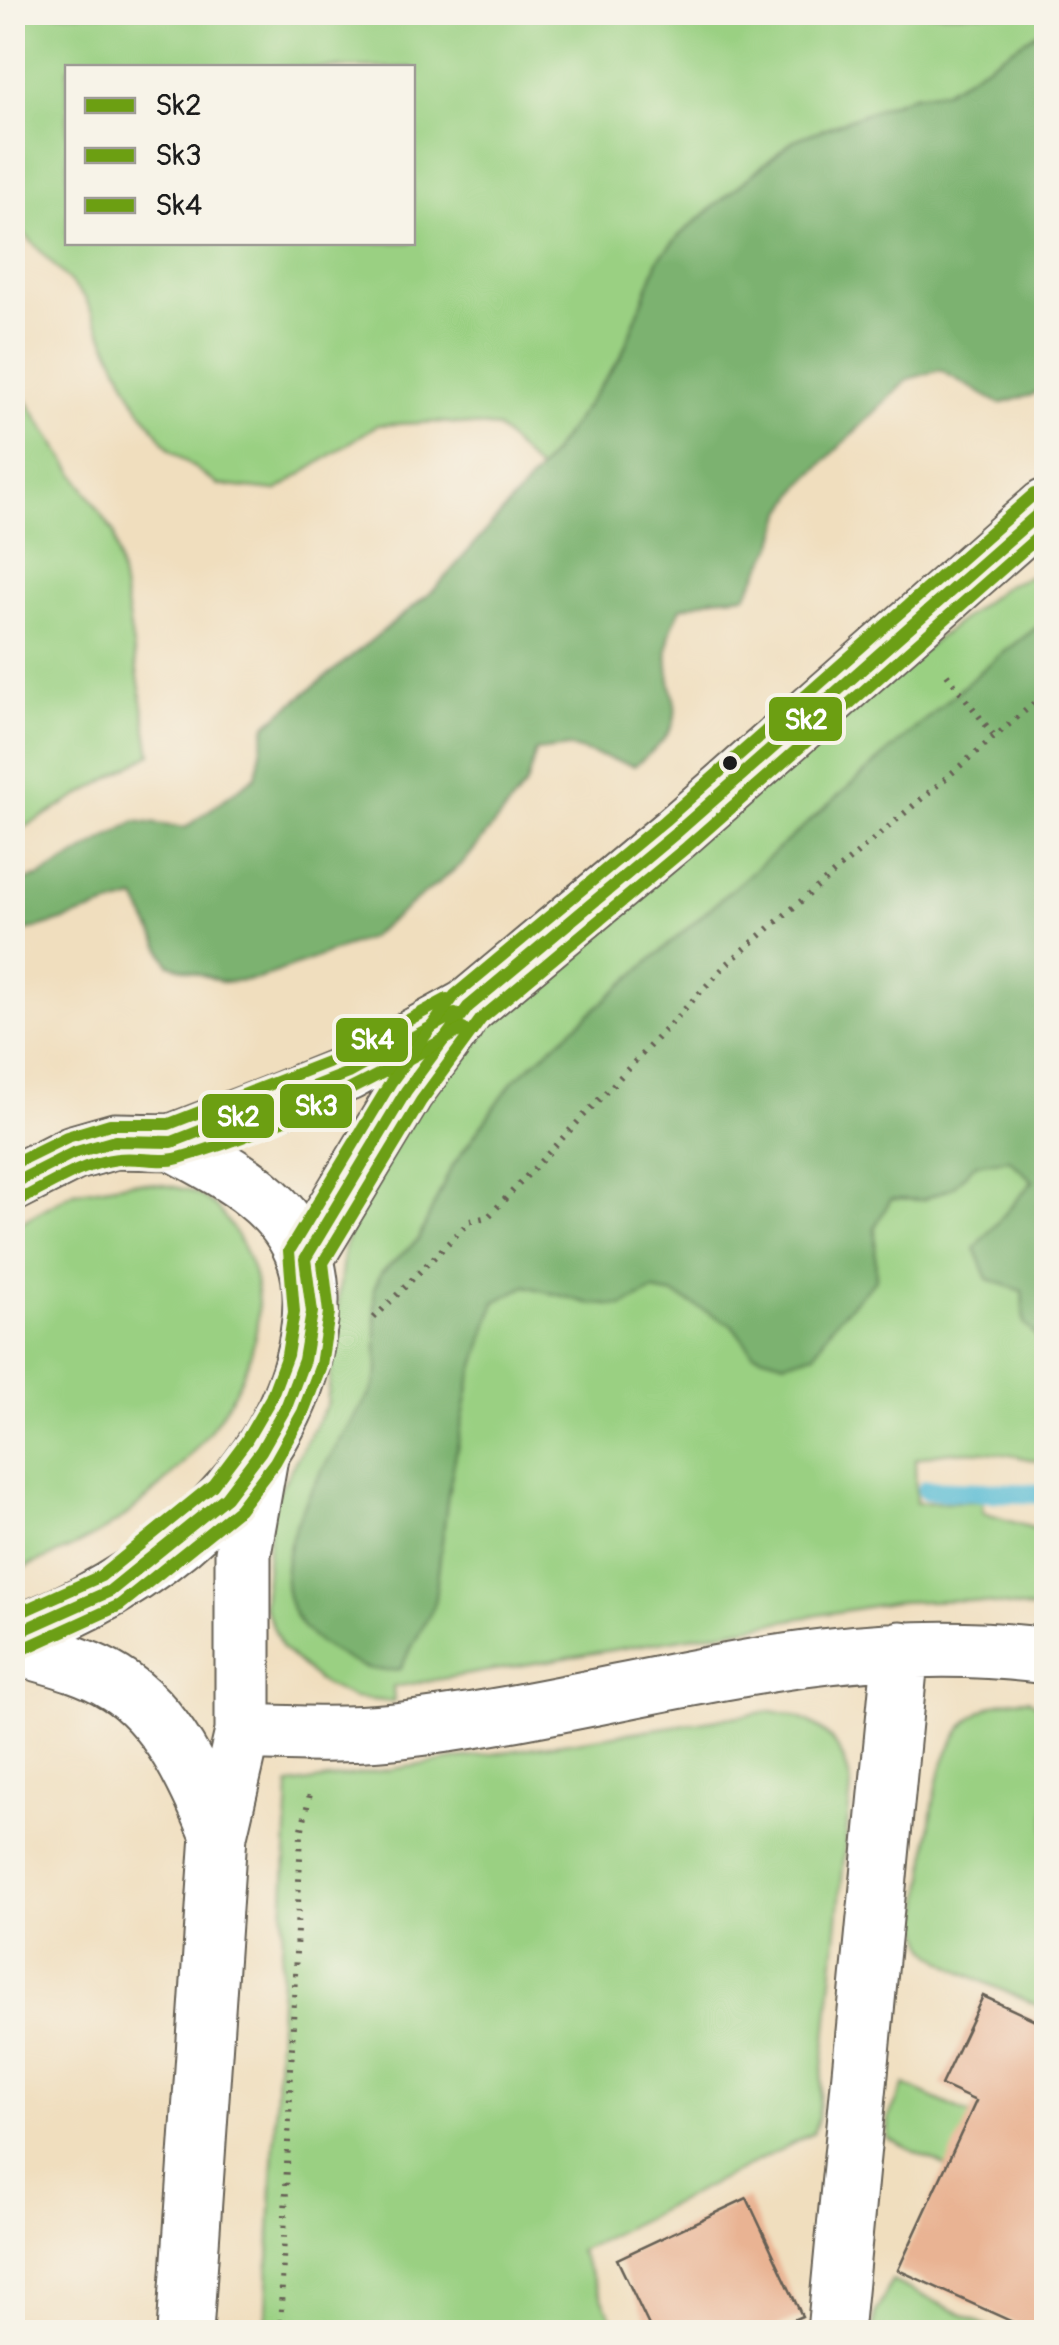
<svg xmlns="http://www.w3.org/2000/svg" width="1059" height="2345" font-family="Pangolin,sans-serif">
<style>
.green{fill:#9ad082;stroke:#5b764f;stroke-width:2.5;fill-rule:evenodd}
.forest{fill:#7bb270;stroke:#4c6746;stroke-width:2.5}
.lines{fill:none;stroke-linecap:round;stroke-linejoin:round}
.stream{stroke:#56bbd4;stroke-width:20}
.building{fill:#e9b393}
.minor-casing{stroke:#666055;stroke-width:59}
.path{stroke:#666055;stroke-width:6;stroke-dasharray:2.5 8;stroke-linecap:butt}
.minor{stroke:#fff;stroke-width:55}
.bus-1-casing{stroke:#f7f3e8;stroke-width:20}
.bus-2-casing{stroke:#f7f3e8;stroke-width:20}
.bus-3-casing{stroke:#f7f3e8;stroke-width:20}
.bus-1{stroke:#6c9f12;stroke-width:12}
.bus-2{stroke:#6c9f12;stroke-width:12}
.bus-3{stroke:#6c9f12;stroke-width:12}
.bus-dot{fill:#1c1c1c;stroke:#f7f3e8;stroke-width:4}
.line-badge{stroke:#f7f3e8;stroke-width:4}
.badge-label{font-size:28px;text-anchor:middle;font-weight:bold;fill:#fff}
</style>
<rect width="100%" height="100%" fill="#f7f3e8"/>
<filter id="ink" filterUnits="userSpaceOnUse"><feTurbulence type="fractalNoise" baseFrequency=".01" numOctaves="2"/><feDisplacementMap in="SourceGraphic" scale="20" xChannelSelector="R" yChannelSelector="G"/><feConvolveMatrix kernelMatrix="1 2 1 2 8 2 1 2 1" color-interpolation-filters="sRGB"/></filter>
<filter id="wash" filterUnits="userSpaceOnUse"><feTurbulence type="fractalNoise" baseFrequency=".0048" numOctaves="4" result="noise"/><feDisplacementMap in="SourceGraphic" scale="40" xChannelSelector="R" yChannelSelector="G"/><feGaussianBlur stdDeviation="2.25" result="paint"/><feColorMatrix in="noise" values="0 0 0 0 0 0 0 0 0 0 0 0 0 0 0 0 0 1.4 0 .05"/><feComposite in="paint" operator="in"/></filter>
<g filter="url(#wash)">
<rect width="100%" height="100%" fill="#f0debe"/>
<path class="green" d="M13,13H1046V27L945,91L914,95L794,140L681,234L659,259L621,357L539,471L497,428L440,422L377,425L276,491L218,485L170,450L136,403L85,298L13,222ZM68,68H412V242H68Z
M12,379L114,533L151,754L13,834Z
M1046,571V1463C1001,1452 961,1445 915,1459L916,1503L982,1501L983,1513L1046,1532V1611L964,1600L896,1602L393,1687L394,1702L353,1698L318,1681L282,1648L264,1605L271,1505L327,1404L344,1248L367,1181L419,1099L549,963L887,678L1006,585Z
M133,1182C192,1187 213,1190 243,1247C294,1345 203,1455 129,1513C95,1540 52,1556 13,1572V1227L74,1192Z
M1028,1699L1046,1711V2009C1019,1996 940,1969 926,1944C915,1924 924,1890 926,1868C933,1801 936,1699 1028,1699Z
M771,1711C817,1717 845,1741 851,1788L818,2119L813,2133L579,2251L619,2332H266L289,1785Z
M905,2085L1046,2149V2215L888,2139L889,2117Z
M892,2281L999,2332H1000H873L875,2314Z"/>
<path class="forest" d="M1046,27V383L1032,395L1000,404L940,370L908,379L802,484L783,513L775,543L746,595L713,598L681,608C677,617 670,629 669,638C659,703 707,712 634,766L569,747L536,751L526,785L464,862L369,938L258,979L223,982L169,964L136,899C93,909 56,925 13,934V884L41,876L136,821L185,828L256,776L266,725L434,590L539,471L621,357L659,258L681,234L794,140L914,95L945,91Z
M1046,620V1348L1024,1323L1022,1291L988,1279L975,1248L1033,1181L1009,1159L975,1164L953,1187L923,1200L891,1199L875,1227L876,1279L832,1325L815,1353L785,1362L753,1353L732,1325L675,1295L653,1291L623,1306L591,1304L526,1286L495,1302L470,1382L448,1494L434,1606L400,1669C369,1674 354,1664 329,1649C226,1588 333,1456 374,1387L378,1371L374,1289L381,1273L418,1240L451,1168L513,1081L989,664Z"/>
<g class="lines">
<path class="stream" d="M927,1490L1046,1494"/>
</g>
<g id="blocks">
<path class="building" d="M983,1996L1046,2025V2332H1035L898,2270L976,2101L941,2085Z
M747,2198L802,2316L766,2332H652L617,2259Z"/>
</g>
</g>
<g filter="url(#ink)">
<use href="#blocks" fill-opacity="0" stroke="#666055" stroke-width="2.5"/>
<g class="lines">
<g class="minor-casing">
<path id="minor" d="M12,1184L73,1153L115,1141L172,1142L271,1104L348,1073L468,1007L675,834L1046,507
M305,1259L406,1091L457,1022
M12,1635C143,1590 285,1480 308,1335C312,1312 313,1282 305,1259C285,1199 223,1170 172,1142
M12,1646C46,1656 85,1664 115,1683C167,1714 197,1782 219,1835
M243,1732C294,1734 344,1736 394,1731C613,1707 824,1625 1046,1656
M185,2332L219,1835L243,1732V1553L261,1451
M835,2332L901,1649"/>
</g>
<path class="path" d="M947,674L995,737
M374,1318L470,1221L488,1217L727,964L1046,693
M280,2332L301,1833L310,1794"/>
<use href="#minor" class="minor"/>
<g class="bus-1-casing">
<path id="bus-1" d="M12,1184L73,1153L115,1141L172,1142L348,1073L455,1014
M12,1635L110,1591L226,1497L261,1451L287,1405L304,1360L312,1312L305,1259L406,1091L468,1007L675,834L1046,507"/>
</g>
<g class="bus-2-casing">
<path id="bus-2" d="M20,1200C51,1184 83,1163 118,1159C138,1156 160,1164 179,1158C279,1130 373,1079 463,1029
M19,1651L120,1605L239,1509L275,1462L303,1412L321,1365L329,1313L323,1263L421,1101L481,1019L687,847L1046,530"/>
</g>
<g class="bus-3-casing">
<path id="bus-3" d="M12,1164L67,1137L110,1124H169L340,1057L447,999
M12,1616L101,1576L213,1485L246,1441L271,1398L287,1355L294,1312L289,1251L391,1082L455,995L664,821L1034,494"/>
</g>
<use href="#bus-1" class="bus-1"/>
<use href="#bus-2" class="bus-2"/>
<use href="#bus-3" class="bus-3"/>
</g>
</g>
<circle class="bus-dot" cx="730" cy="763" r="9"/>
<g class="line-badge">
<rect x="767" y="695" width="77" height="48" rx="10" fill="#6c9f12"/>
<rect x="334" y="1016" width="76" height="48" rx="10" fill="#6c9f12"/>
<rect x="278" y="1082" width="76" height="48" rx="10" fill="#6c9f12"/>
<rect x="200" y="1092" width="76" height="48" rx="10" fill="#6c9f12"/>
</g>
<g class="badge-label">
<text x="806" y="729">Sk2</text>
<text x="372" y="1049">Sk4</text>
<text x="316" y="1115">Sk3</text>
<text x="238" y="1126">Sk2</text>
</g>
<rect width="1059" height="2345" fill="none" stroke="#f7f3e8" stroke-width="50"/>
<rect x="65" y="65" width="350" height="180" fill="#f7f3e8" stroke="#9f9d96" stroke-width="2.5"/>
<rect x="85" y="98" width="50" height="15" fill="#6c9f12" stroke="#9f9d96" stroke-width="2.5"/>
<text x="155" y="115" font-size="30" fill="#1c1c1c">Sk2</text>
<rect x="85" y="148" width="50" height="15" fill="#6c9f12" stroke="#9f9d96" stroke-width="2.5"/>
<text x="155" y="165" font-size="30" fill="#1c1c1c">Sk3</text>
<rect x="85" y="198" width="50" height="15" fill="#6c9f12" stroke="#9f9d96" stroke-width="2.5"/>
<text x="155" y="215" font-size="30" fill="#1c1c1c">Sk4</text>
</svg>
